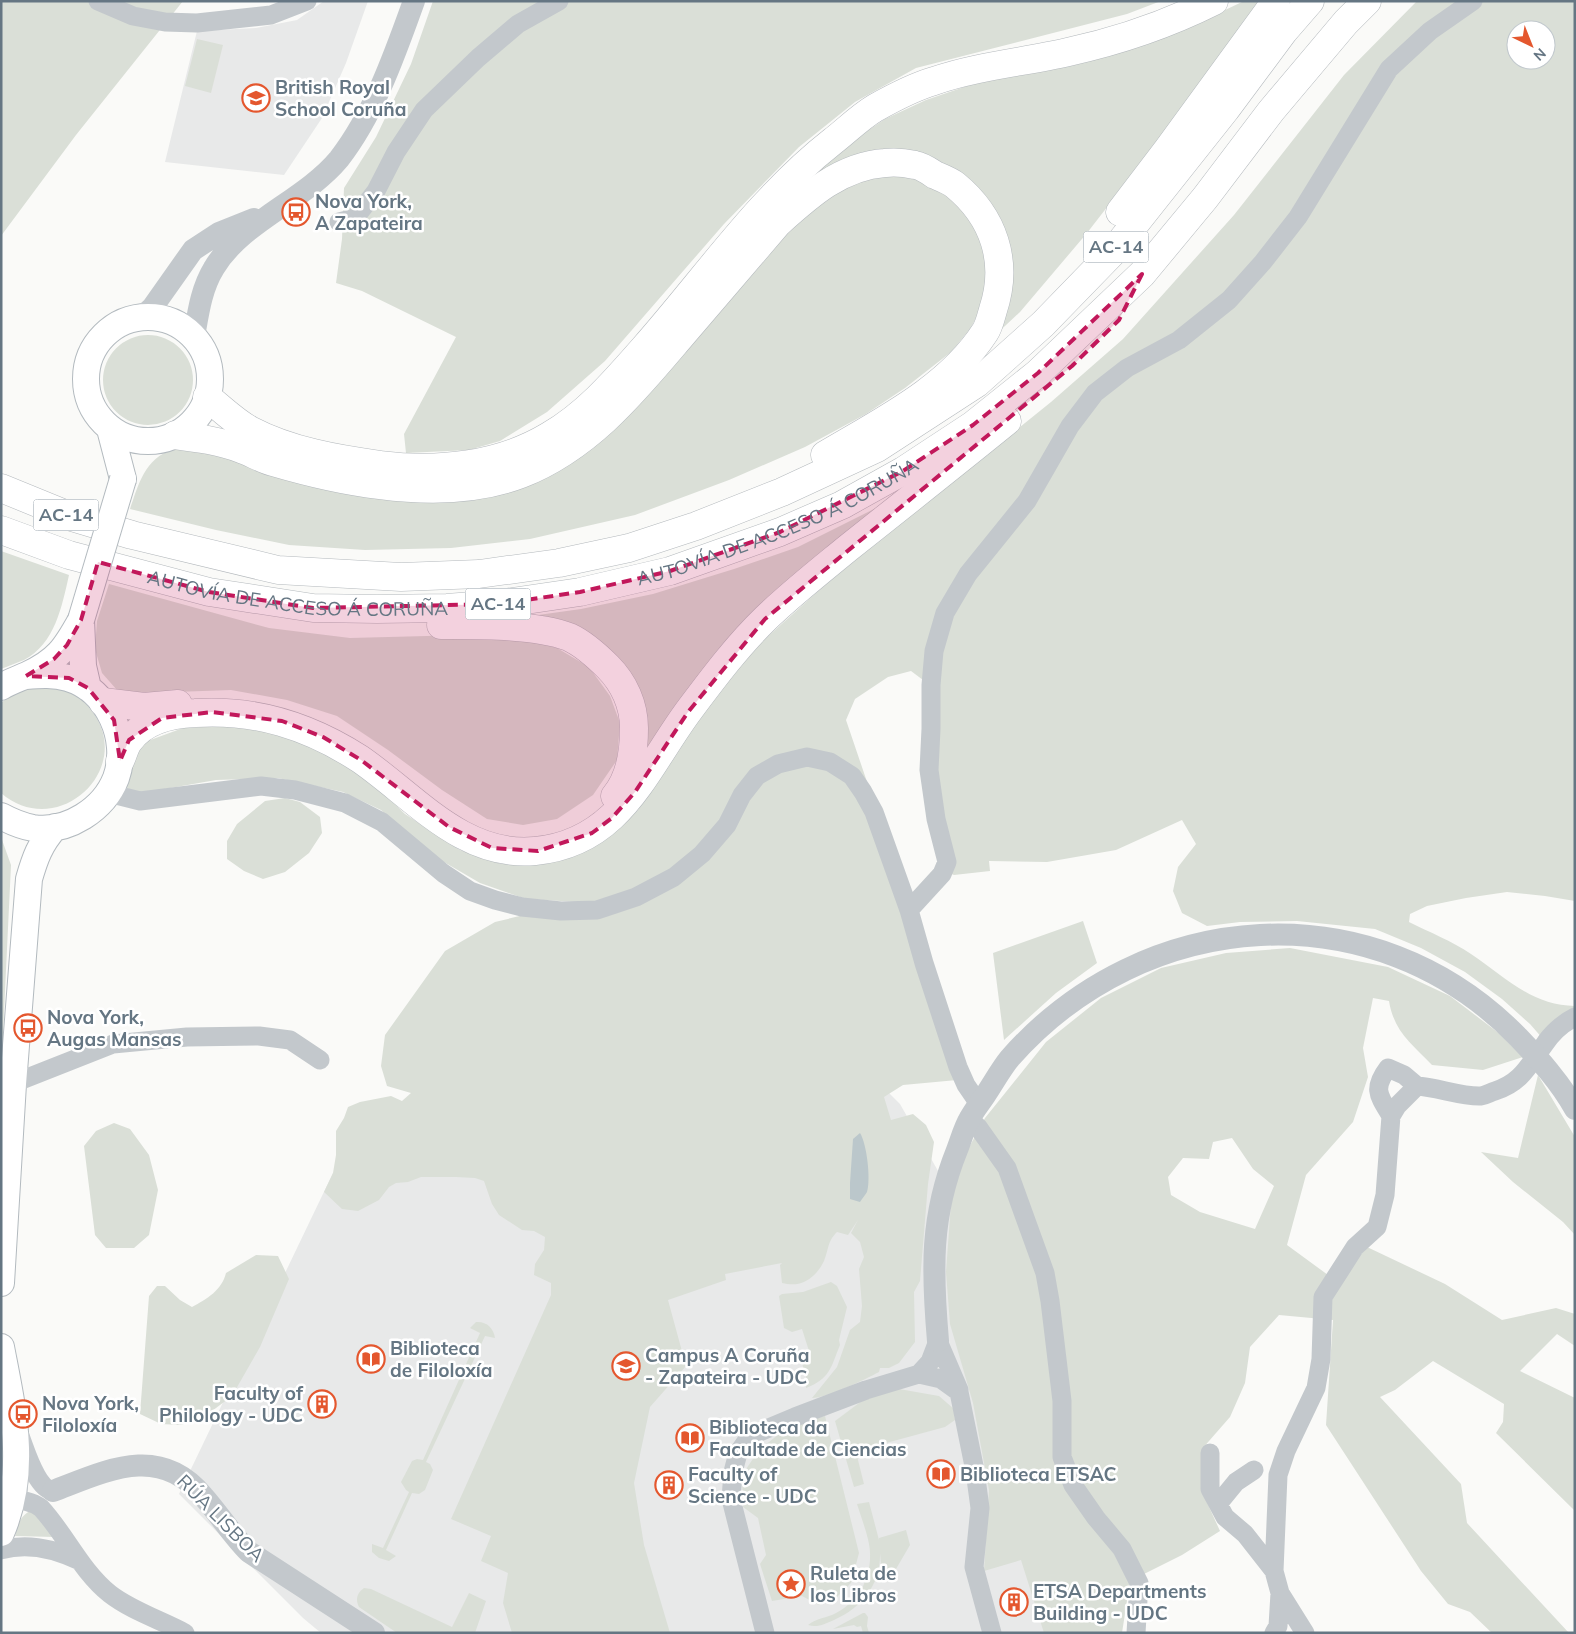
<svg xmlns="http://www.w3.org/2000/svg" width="1576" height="1634" font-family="Mulish,sans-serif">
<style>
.built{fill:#e8e9e9}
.green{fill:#dadfd7;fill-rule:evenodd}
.water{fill:#bbc7cb}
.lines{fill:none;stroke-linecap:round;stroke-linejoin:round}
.secondary-casing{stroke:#b3babf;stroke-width:28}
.motorway-casing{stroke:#b4b9bd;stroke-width:29}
.minor{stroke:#c3c8cc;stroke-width:19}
.tertiary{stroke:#c3c8cc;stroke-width:22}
.secondary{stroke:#fff;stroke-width:26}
.motorway{stroke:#fff;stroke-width:28}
.secondary-bridge-casing{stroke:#b3babf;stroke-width:28;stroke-linecap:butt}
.secondary-bridge{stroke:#fff;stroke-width:26}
.marked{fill:#c2185b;fill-opacity:0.2;stroke:#c2185b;stroke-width:4;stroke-dasharray:10 6;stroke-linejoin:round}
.labels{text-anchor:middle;stroke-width:5;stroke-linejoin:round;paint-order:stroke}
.shield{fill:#fff;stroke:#939fa8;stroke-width:1}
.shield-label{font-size:18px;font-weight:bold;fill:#657683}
.poi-label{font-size:19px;font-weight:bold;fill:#657683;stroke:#fff;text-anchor:start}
.street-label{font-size:19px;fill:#657683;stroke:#fff}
</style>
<rect width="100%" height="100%" fill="#fafaf8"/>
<path class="built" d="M324,1H368L346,63L322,118L284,175L165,162L197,31L256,28L297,20Z
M751,955L900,1104L996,1273L1097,1633H321L303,1618L179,1494L333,1173Z"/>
<path class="green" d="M1,1H183L76,135L1,236Z
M433,1H1161L1127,14L916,68L855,102L799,147L724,224L605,361L547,412L500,441L469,450L406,453L404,434L456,337L362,291L336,283L342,239L344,188L376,137L411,64Z
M1244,1H1267L1087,233L1020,312L989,341L1011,271L945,167L804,186L822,164L845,146L885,119L926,100L976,83L1113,54L1183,30Z
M1417,1H1575V901L1545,896L1507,892L1466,898L1427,906L1410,914L1409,922C1429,932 1452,941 1471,954C1504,976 1532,1006 1575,1006V1024L1550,1047L1530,1024L1502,999L1465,972L1421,948L1375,929L1297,921L1240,922L1207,926L1182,913L1173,891L1178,867L1196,844L1182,820L1116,850L1047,862L989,861L990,871L954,875L940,869L927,683L911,671L888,677L855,699L846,720L968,1079L903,1085L884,1097L891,1120L913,1114L926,1125L934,1142L928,1184L920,1281L914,1292L915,1342L899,1363L889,1368H880L879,1372C864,1380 827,1398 812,1398L837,1367L850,1330L860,1322L862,1306L859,1269L864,1257L860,1242L851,1233L858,1220L848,1235L837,1232C827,1242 829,1249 824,1261C815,1279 801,1288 782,1283L780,1265L782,1263L725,1274L726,1280L668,1300L686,1366L650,1407L634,1483L644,1545L670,1633H512L503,1603L508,1573L481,1561L491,1536L451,1519L551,1295V1283L534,1275L535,1264L544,1250L545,1237L534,1231L522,1230L499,1215L492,1204L484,1181L475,1178L456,1177H421L408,1182L396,1183L389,1187L379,1200L358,1211L342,1209L324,1192L333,1173L336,1155V1131L344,1118L348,1107L360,1102L391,1096L402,1101L411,1093L387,1086L381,1066L385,1035L445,951L495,922L578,902L526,899L480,883L425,851L381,810L343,792L278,778L216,780L136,794L123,785L131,757L145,742L183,728L238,725L285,735L327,754L374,784L405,814L460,850L501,864L555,860L599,841L638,810L691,730L743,659L826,584L1051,402L1123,339L1234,215L1344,75ZM1516,30H1546V60H1516Z
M197,39L223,45L211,93L185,86Z
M889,174L918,178L947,192L966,214L981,240L989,270L981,309L970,329L951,352L905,388L866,414L805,447L729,480L635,515L530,539L451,548L365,550L289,545L216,530L130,509C138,486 145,457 173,450C179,448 187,449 193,448L498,491L800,216L859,178Z
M103 380a45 45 0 1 1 90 0a45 45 0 1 1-90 0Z
M896,498L640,772L636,691L524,617L581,609L653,594L734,569L798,547Z
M1,551L69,575C62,606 55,644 24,660C16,663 9,666 1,669Z
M109,584L269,628L350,638L504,634L557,648L589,667L610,696L620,723L617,760L593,795L557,819L523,825L487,819L442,790L388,750L337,716L287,700L231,690L174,692L143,697L117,690L102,673L95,649L97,621Z
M49,686C55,687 62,688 67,691C77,695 85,702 91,710C137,768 58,842 1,793V703C16,690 30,687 49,686Z
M285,798L300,802L320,817L322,833L309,853L285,872L263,879L244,871L227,859V841L237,824L265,801Z
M1,837L11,865L1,1075Z
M1083,921L1097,963L1056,993L1004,1040L993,953Z
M1290,948L1388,967L1450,996L1500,1034L1523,1057L1483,1070L1432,1065C1412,1044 1394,1032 1389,1001L1373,998L1363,1048L1368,1077L1353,1122L1306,1175L1287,1245L1328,1275L1342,1277L1367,1247L1445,1284L1502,1320L1556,1308L1575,1314V1346L1557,1334L1520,1371L1575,1398V1511L1496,1433L1503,1422L1504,1404L1433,1361L1395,1390L1380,1397L1461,1484L1467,1523L1569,1633H1492L1470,1612L1448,1604L1421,1571L1326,1425L1333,1320L1279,1315L1250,1347L1245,1383L1230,1417L1202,1449L1204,1496L1220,1531L1182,1555L1130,1581L1122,1633H1044L1021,1560L984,1571L989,1490L973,1403L950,1324L946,1272L951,1203L961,1162L985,1118L1046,1042L1101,998L1161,968L1226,953ZM1232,1138L1253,1169L1274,1186L1255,1229L1200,1212L1171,1195L1168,1177L1183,1158L1209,1159L1213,1142Z
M1538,1075L1575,1137V1235L1563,1222L1513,1182L1481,1152L1518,1158Z
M114,1123L130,1129L149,1155L158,1190L149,1235L134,1248H106L95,1235L84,1146L96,1131Z
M256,1255L278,1256L289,1279L260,1347L232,1396L204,1417L181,1425L161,1424L140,1414L149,1296L157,1286H165L180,1300L192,1307C207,1299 222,1290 226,1273Z
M831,1282L837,1286L847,1307L839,1340L840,1345C831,1367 830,1379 806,1388V1378L801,1359L807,1356L809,1351L802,1329L792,1332L784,1328L779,1296L782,1294L803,1292Z
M476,1322C486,1321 494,1328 495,1338L485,1336L426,1462L430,1464L433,1470L425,1490L419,1494L412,1493L386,1550L396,1556L389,1561L379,1558L372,1552V1544L383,1548L409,1492L406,1490L401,1482L412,1461L417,1459L423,1460L480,1333L470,1328Z
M899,1389L939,1396L954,1409L955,1420L945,1427L864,1449L855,1448L864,1484L854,1487L835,1421L867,1397Z
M825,1416L859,1553L851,1583L835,1599L819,1605L802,1596L772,1601L760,1564L766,1555L758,1518L743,1507L742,1475L759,1450L788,1427Z
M869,1502L879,1540V1538L906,1530L910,1545L896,1569L880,1571L881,1565L880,1553C881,1584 862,1608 834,1620C824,1624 818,1628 808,1625C816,1618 827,1618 836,1613C859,1601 871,1578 870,1553C870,1540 861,1517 857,1504Z
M30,1511L36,1512L55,1537L15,1536C18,1525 19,1517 30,1511Z
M364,1588L371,1589L452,1627L469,1593L486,1601L475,1633H397L359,1607C355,1599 357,1593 364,1588Z
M863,1613H865L868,1617L867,1626L869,1633H863L861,1626L857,1627L854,1625L833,1629Z"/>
<path class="water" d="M860,1133C867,1144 871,1180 867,1192C865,1195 862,1199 860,1202L850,1199V1183L853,1139Z"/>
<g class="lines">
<g class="secondary-casing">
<path id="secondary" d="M86 379a62 62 0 1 1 124 0a62 62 0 1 1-124 0Z
M110,429L123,479
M81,620L83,666L88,688
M1,687C9,682 18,679 27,675C57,661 65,649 81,620
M1,816C12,822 22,826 33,828C68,833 104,809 116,778C130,739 108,690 68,678C54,674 40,675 26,676
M1,1283L13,1084L29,879C35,858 40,844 55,827
M1,1347C13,1410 28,1471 1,1533"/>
</g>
<g class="motorway-casing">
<g id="motorway">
<path d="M1120,212L1168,149L1276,1"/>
<path d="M207,397C221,408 235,422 250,430C290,451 337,459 381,465C438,472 499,466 549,436C587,414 615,381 644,348C705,279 760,198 833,141C846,131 860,117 875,108C891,99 917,86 934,81C978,66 1024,62 1068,52C1118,41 1168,24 1214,1"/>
<path d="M175,435C198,438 220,441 241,449C252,453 262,459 273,462C307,472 344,481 380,485C426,491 477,491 521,474C590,447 636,389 682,335C714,298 746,260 778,223C809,195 841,166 885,163C893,162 906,163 915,165C922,166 929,171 935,175C942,178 950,181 955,185C994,217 1009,262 993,310C991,317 989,326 985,332C948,389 882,421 825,455"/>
<path d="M1,488L72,517L132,535L278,570L401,577L479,574L559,563L629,548L696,526L782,492L877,448L977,383L1043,324L1111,254L1226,109L1284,31L1310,1"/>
<path id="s1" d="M1,530L69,555L209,592L313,608L377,609L447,608L498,604L580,592L670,571L780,532L842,505L903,471L973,425L1038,373L1142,274L1205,198L1271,111L1346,22L1367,1"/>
<path d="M441,625C476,625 536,624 569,637C584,644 596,655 608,667C624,683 634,705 634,728C634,752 631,777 615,796"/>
<path d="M103,702L144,707L178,704"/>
<path d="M120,761C123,755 125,746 129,741C144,720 171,714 195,713C256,709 309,726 360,759C414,796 463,858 535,851C621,843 645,769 690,709C714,677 738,645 766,618C792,593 820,571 848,548C901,506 954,464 1007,421"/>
</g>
</g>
<path class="minor" d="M98,1L133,16L165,22L197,23L271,15L307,1
M339,222L355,218L376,191L396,152L424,110L478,58L518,24L559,1
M108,793L140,801L261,786L295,790L345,803L382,822L443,873L470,891L495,900L522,907L561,911L597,910L636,897L674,877L702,854L727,825L742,795L757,776L778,764L807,757L830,762L852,776L863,792L874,812L909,910L924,963L958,1067L966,1085L979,1104
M909,910L942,874L947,862L936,819L929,770L931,729V685L934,651L945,613L968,574L1027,501L1070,426L1095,393L1127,368L1179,340L1229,300L1263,262L1298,217L1389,69L1430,31L1473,1
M4,1087L113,1044L187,1037L259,1036L290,1040L320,1060
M1391,1116C1379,1096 1372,1089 1388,1068L1404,1075L1417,1086
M969,1119L978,1127L1007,1168L1045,1273L1050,1301L1062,1401V1457L1073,1485L1096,1518L1122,1549L1139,1583L1136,1633
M938,1341L959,1390
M919,1374L930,1362L938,1341
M20,1436C26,1451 36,1488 53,1491
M1210,1453V1489L1225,1517L1245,1534L1274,1571
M19,1480C15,1509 23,1495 41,1508C66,1535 81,1571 110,1594C132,1611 161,1620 185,1633
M1218,1504L1236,1482L1254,1470
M1,1550C28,1542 55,1549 80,1561
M765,1633L731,1499L733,1472L738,1453L750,1436L795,1417L866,1390L919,1374L941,1379L959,1392L975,1471L980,1508L974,1567L992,1633
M1274,1633L1278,1626L1280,1593
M1305,1633L1280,1593L1274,1571L1278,1475L1286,1451L1316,1388L1321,1359L1323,1297L1355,1247L1377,1227L1385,1195L1391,1116L1397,1106L1417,1086C1436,1087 1463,1097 1481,1096C1486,1095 1491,1092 1495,1091C1522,1082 1528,1066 1544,1045C1551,1034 1563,1023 1575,1017"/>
<path class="tertiary" d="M141,318L152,308L193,250L219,233L254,219
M194,337C198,314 201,289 214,268C241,222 304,201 339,159C374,114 395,54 414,1
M938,1341C932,1271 930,1217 957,1150C961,1140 964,1128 970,1118C974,1110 981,1102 986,1094C994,1082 1001,1069 1010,1058C1144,906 1374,889 1518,1037C1539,1059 1560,1082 1575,1109
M53,1491C106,1471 159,1443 203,1496C219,1514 232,1535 249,1552L374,1633"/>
<use href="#secondary" class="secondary"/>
<use href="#motorway" class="motorway"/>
<g class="secondary-bridge-casing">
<path id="secondary-bridge" d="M81,620L123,479"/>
</g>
<use href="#secondary-bridge" class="secondary-bridge"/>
</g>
<path class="marked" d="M1142,274L1119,320L1072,366L765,619L688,712L635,792L612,818L592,833L538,851L492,848L449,827L361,760L323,737L282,721L212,712L162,718L129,740L120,761L114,720L88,688L69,678L26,676L54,659L67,645L81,620L98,562L209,592L313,608L498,604L580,592L670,571L780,532L903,471L973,425L1038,373Z"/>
<defs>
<g id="school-ring" transform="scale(1.4375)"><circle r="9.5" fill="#fff" stroke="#e4572e" stroke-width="1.5"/><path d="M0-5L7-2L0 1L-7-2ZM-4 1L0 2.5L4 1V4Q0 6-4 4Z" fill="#e4572e"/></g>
<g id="bus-ring" transform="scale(1.4375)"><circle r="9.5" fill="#fff" stroke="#e4572e" stroke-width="1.5"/><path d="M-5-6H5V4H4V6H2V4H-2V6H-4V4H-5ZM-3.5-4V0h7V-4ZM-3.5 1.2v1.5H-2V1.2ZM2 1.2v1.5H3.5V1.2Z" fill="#e4572e"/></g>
<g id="library-ring" transform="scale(1.4375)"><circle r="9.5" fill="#fff" stroke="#e4572e" stroke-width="1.5"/><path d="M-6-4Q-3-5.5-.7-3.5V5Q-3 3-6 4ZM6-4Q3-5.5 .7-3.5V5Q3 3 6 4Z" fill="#e4572e"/></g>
<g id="university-ring" transform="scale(1.4375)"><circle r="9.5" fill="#fff" stroke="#e4572e" stroke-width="1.5"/><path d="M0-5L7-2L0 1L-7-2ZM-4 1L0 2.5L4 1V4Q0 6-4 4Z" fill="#e4572e"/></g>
<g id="building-ring" transform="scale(1.4375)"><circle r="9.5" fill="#fff" stroke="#e4572e" stroke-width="1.5"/><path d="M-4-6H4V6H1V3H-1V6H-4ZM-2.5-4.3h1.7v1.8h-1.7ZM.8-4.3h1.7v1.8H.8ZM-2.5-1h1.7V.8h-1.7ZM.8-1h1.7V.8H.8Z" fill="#e4572e"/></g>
<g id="sight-ring" transform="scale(1.4375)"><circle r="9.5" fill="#fff" stroke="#e4572e" stroke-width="1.5"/><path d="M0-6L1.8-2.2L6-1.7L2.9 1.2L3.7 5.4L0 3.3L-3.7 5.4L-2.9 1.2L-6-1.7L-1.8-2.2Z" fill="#e4572e"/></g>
</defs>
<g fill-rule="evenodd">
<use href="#school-ring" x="256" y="98"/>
<use href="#bus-ring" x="296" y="212"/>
<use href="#bus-ring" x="28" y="1028"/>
<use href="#library-ring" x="371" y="1359"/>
<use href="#university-ring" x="626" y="1366"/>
<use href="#building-ring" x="322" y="1404"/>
<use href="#bus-ring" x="23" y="1414"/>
<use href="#library-ring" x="690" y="1438"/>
<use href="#library-ring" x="941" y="1474"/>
<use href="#building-ring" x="669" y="1485"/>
<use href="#sight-ring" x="791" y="1584"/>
<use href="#building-ring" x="1014" y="1602"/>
</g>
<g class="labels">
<g class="shield">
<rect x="1083.5" y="231.5" width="65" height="31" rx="4"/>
<rect x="33.5" y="499.5" width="65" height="31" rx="4"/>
<rect x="465.5" y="588.5" width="65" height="31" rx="4"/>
</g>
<g class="shield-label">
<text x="1116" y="253">AC-14</text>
<text x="66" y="521">AC-14</text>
<text x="498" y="610">AC-14</text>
</g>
<g class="poi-label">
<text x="275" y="94">British Royal<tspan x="275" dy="22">School Coruña</tspan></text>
<text x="315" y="208">Nova York,<tspan x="315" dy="22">A Zapateira</tspan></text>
<text x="47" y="1024">Nova York,<tspan x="47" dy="22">Augas Mansas</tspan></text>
<text x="390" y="1355">Biblioteca<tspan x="390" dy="22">de Filoloxía</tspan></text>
<text x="645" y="1362">Campus A Coruña<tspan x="645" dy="22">- Zapateira - UDC</tspan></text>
<text x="303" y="1400" text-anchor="end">Faculty of<tspan x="303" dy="22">Philology - UDC</tspan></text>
<text x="42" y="1410">Nova York,<tspan x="42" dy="22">Filoloxía</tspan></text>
<text x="709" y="1434">Biblioteca da<tspan x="709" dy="22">Facultade de Ciencias</tspan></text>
<text x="688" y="1481">Faculty of<tspan x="688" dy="22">Science - UDC</tspan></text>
<text x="960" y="1481">Biblioteca ETSAC</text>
<text x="810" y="1580">Ruleta de<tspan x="810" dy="22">los Libros</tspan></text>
<text x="1033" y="1598">ETSA Departments<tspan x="1033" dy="22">Building - UDC</tspan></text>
</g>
<g class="street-label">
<text dy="7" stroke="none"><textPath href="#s1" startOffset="801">AUTOVÍA DE ACCESO Á CORUÑA</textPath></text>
<text dy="7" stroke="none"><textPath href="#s1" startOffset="306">AUTOVÍA DE ACCESO Á CORUÑA</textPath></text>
<text transform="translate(221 1518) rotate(45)" y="7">RÚA LISBOA</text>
</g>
</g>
<rect width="1576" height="1634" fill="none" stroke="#657683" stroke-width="5"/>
<g transform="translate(1531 45) rotate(137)"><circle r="24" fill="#ffffff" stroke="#c1c8cd"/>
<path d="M0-4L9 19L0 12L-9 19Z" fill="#e4572e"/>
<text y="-8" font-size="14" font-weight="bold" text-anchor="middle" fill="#657683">N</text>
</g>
</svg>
